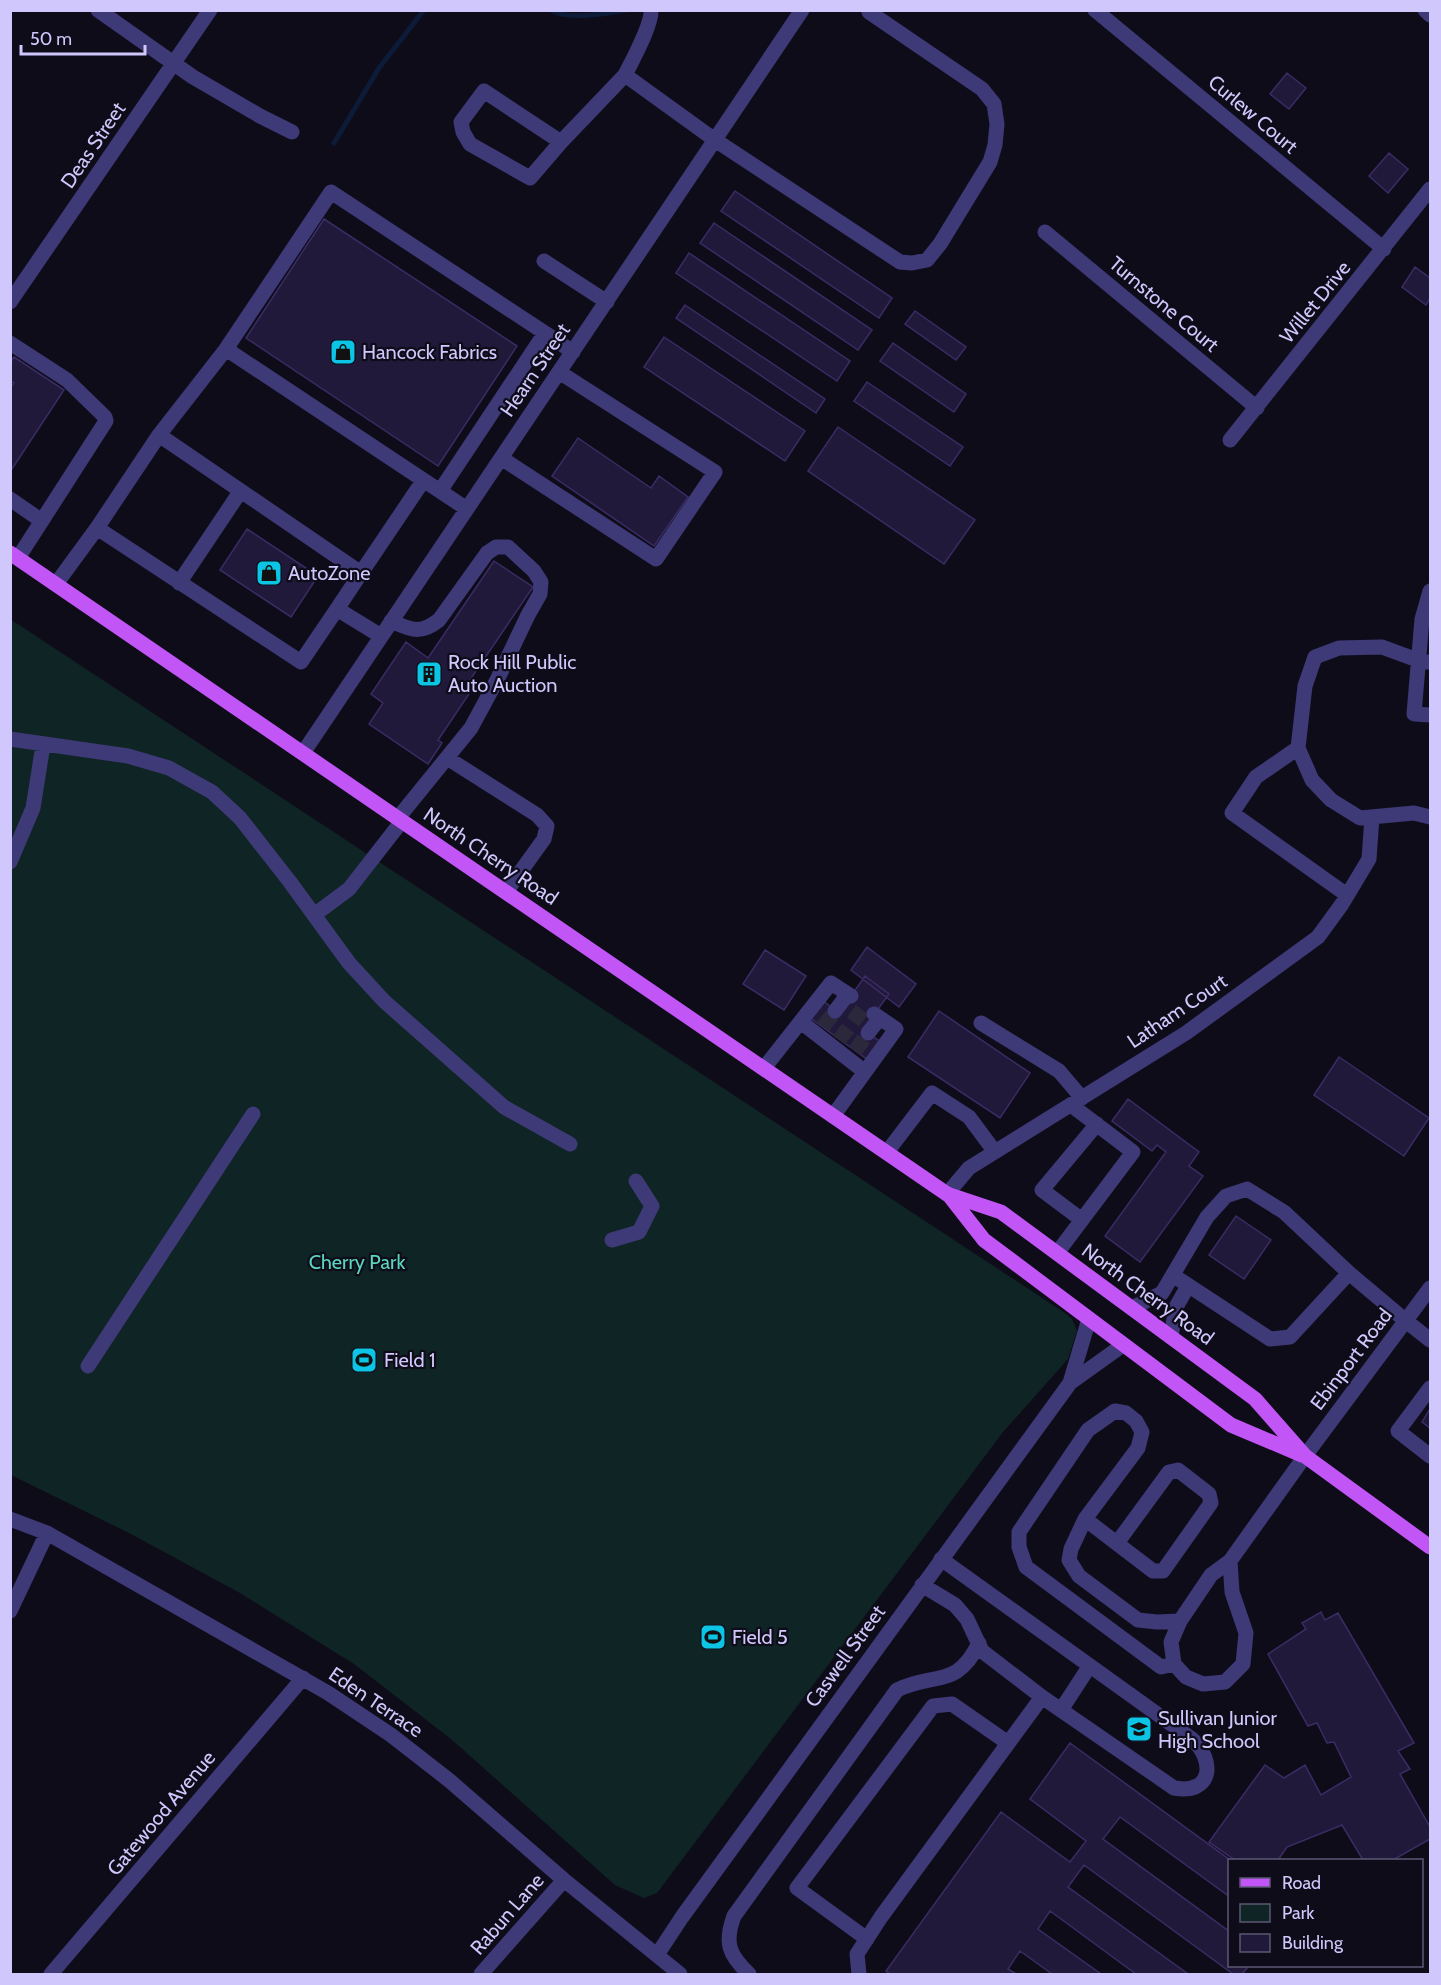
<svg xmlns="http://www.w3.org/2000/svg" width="1441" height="1985" font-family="Cabin,sans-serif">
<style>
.green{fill:#0f2424}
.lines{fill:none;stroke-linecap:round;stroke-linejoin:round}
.stream{stroke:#0c1b38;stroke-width:5}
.building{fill:#21193a;stroke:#3a2c65;stroke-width:1.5}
.minor-tunnel{stroke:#2c283c;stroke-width:15;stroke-dasharray:15 8;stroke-linecap:butt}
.minor{stroke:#3e3977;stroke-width:15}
.major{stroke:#c155f6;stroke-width:15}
.labels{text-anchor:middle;stroke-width:4.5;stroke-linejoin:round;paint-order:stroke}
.street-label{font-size:20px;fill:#d0c8fc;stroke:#0f0c1a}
.poi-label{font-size:20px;fill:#d0c8fc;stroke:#0f0c1a;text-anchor:start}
.park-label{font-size:20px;fill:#59d6bd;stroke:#0f0c1a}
</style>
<rect width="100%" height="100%" fill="#0f0c1a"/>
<path class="green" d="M10,619L1065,1313L1072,1319L1077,1331L1068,1359L1003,1432L657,1893L644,1898L615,1885L451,1739L354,1664L240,1593L129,1533L11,1475Z"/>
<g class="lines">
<path class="stream" d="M551,10C568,21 609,13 628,10
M334,143L379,68L424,10"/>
</g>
<path class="building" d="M1287,73L1306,88L1289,109L1270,94Z
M1389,153L1408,169L1388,193L1369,176Z
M735,191L892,298L879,318L721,211Z
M324,219L517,346L438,466L246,338Z
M714,223L872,330L858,350L700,243Z
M689,253L850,361L837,381L676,273Z
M1415,267L1430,278V298L1426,305L1402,287Z
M685,305L825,399L816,413L676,318Z
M915,311L966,347L956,360L905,324Z
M664,337L805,431L785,461L644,367Z
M893,343L966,394L954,412L880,361Z
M14,357L64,390L10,472V388L14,383L10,381V363Z
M867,382L963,447L950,466L854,401Z
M838,427L975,520L944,564L808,471Z
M578,438L651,488L659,476L688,497L654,546L552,476Z
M247,529L318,576L291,617L220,570Z
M494,561L533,587L463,690L469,694L438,740L442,743L428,764L369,724L383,703L371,694L406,642L428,658Z
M867,947L916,984L899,1007L851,970Z
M765,950L806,976L784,1010L743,984Z
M865,976L889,994L863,1030L881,1042L868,1060L809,1017L822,1000L839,1013Z
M939,1011L1030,1073L1000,1118L908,1057Z
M1339,1057L1429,1118L1404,1156L1314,1095Z
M1128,1099L1199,1152L1189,1166L1203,1176L1140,1262L1105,1236L1166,1152L1157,1145L1152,1151L1112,1121Z
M1236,1216L1271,1240L1244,1279L1209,1255Z
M1430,1409V1428L1422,1422Z
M1321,1612L1325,1620L1338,1613L1414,1743L1398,1751L1410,1769L1400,1774L1430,1827V1839L1393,1860H1363L1342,1825L1287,1847L1278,1860H1235L1209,1842L1265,1765L1284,1778L1305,1765L1321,1795L1351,1777L1334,1742L1327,1743L1317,1723L1308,1726L1268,1654L1306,1629L1302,1623Z
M1070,1743L1230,1860V1897L1120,1817L1103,1839L1230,1932V1966H1249L1242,1974H1233L1084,1865L1068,1887L1188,1974H1136L1050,1911L1038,1929L1101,1974H1052L1020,1951L1008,1969L1016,1974H890L886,1971L1001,1812L1070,1862L1086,1841L1030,1799Z"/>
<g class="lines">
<path class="minor-tunnel" d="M823,1027L835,1011
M839,1040L865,1006
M855,1051L868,1033"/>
<path class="minor" d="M98,10L193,77L260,116L292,132
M1095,10L1384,249
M1425,10L1430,15
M625,75C632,61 652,25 651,10
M561,142L530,178L470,144L463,132L461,122L484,91L561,142L625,75L715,140L900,262L912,263L927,260L940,244L990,162L995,145L997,124L994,104L982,89L869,12
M1045,232L1257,408
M544,261L607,302
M10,302L210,10
M545,333L573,352
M10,343L67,380L105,417L106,421L18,558
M226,349L331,192L545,333L440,491
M1230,440L1430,189
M501,458L656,559L715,472L559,372
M423,481L361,573L159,435L226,349L467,509
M10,499L42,521
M97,528L301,662L337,609L381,636
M179,583L240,492
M56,584L97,528L159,435
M1430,591L1422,619L1414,714L1430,715
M337,609L361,573
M391,621C411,630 420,635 439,620L487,553L496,547H508L534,571L541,582L540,594L528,615L498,678L471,728L398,818
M1430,662L1420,661L1382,647L1339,648L1315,657L1305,686L1298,748L1312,780L1331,800L1360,818L1414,813L1430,817
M10,739L128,756L169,768L212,792L240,818L290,882L349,963L384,1001L504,1107L570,1144
M1298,748L1256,777L1232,813L1347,895
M303,753L802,10
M447,758L537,815L547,826L544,839L506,892
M10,862L33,808L43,745
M314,915L349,889L402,821
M835,1011L848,994
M801,1022L865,1072
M981,1023L1059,1071L1082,1098
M868,1033L880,1018
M764,1068L831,983L851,996
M833,1116L896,1029L874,1014
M887,1152L932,1093L969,1117L995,1152
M947,1194L969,1168L1186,1033L1318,937L1342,904L1369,859L1372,817
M1082,1220L1042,1190L1097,1124
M612,1240L639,1232L652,1206L636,1181
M1057,1253L1133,1152L1071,1105
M1174,1276L1270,1339L1290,1337L1349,1273L1406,1321L1430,1340
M1132,1308L1162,1293L1207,1217L1226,1196L1247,1189L1284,1212L1349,1273
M1171,1337L1176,1307L1188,1286
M88,1366L253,1114
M1070,1383L1089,1319
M1430,1388L1398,1431L1430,1456
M10,1519L47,1533L328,1693L391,1735L450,1781L564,1880L680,1974
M1085,1519L1153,1571H1163L1211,1503L1209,1494L1178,1470L1169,1472L1117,1543
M1230,1561L1211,1575L1180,1621L1171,1642L1174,1664L1186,1677L1203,1684L1225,1682L1243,1664L1246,1633L1232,1592L1230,1561L1305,1456L1430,1288
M922,1585L955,1605L967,1619L982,1651L1042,1697L1174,1788C1212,1795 1216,1761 1192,1739L941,1559
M10,1611L47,1533
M1174,1664L1161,1667L1026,1567L1019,1547V1532L1088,1430L1115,1411L1126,1413L1136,1421L1142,1432L1138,1448L1085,1519L1071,1549L1069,1560L1079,1576L1138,1620L1157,1622L1180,1621
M1061,1710L1089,1667
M867,1939L797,1888L933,1706L952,1704L1008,1743
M657,1955L682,1917L1070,1383L1123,1345
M51,1974L303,1678
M481,1974L564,1880
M749,1974C729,1955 724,1943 734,1916L897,1690C934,1672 957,1689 979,1643
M859,1974L857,1954L881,1917L1042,1697"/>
<path class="major" d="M10,553L947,1194L1001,1212L1255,1399L1305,1456L1430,1547
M948,1194L984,1240L1231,1425L1302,1455"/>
</g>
<defs>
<g id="shop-square" transform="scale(1.35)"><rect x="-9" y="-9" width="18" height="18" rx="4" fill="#0cc5e4" stroke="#0f0c1a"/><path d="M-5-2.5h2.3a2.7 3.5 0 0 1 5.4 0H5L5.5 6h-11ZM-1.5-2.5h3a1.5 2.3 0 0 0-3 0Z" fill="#111"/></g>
<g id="building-square" transform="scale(1.35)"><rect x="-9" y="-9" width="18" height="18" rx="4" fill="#0cc5e4" stroke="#0f0c1a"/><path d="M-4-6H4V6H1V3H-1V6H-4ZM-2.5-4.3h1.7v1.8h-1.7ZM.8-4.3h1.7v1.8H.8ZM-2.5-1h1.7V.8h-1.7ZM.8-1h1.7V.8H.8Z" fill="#111"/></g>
<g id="stadium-square" transform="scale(1.35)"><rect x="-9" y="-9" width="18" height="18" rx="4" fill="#0cc5e4" stroke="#0f0c1a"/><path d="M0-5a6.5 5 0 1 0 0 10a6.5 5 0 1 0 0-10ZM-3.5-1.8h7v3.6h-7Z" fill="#111"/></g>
<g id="school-square" transform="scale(1.35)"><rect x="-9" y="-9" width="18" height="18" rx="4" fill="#0cc5e4" stroke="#0f0c1a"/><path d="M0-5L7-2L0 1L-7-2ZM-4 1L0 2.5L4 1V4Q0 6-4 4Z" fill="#111"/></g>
</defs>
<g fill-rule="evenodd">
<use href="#shop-square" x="343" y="352"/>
<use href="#shop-square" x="269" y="573"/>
<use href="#building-square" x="429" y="674"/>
<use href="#stadium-square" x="364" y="1360"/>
<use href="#stadium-square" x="713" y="1637"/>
<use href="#school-square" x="1139" y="1729"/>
</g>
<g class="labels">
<g class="street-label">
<text transform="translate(1253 114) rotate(40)" y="7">Curlew Court</text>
<text transform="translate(93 145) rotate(-56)" y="7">Deas Street</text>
<text transform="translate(1315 302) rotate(-51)" y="7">Willet Drive</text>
<text transform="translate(1164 304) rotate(40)" y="7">Turnstone Court</text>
<text transform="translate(535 370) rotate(-56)" y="7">Hearn Street</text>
<text transform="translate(491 856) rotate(34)" y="7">North Cherry Road</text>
<text transform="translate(1177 1011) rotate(-34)" y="7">Latham Court</text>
<text transform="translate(1148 1294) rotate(36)" y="7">North Cherry Road</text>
<text transform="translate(1351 1359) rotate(-53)" y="7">Ebinport Road</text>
<text transform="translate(845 1656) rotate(-54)" y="7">Caswell Street</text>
<text transform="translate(376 1702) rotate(34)" y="7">Eden Terrace</text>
<text transform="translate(161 1813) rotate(-50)" y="7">Gatewood Avenue</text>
<text transform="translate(507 1914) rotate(-49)" y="7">Rabun Lane</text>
</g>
<g class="poi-label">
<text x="362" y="359">Hancock Fabrics</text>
<text x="288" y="580">AutoZone</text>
<text x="448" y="669">Rock Hill Public<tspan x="448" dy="23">Auto Auction</tspan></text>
<text x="384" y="1367">Field 1</text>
<text x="732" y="1644">Field 5</text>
<text x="1158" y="1725">Sullivan Junior<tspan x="1158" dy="23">High School</tspan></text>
</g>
<g class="park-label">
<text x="357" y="1269">Cherry Park</text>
</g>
</g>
<rect width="1441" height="1985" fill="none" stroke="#d0c8fc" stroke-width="24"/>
<rect x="1228" y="1859" width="195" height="108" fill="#0f0c1a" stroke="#5c5774" stroke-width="1.5"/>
<rect x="1240" y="1878" width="30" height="9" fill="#c155f6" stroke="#5c5774" stroke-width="1.5"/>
<text x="1282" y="1889" font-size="18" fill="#d0c8fc">Road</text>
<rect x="1240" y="1904" width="30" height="18" fill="#0f2424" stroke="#5c5774" stroke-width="1.5"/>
<text x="1282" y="1919" font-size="18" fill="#d0c8fc">Park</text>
<rect x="1240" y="1934" width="30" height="18" fill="#21193a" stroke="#5c5774" stroke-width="1.5"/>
<text x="1282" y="1949" font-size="18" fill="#d0c8fc">Building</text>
<path d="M21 45v9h124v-9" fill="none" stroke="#d0c8fc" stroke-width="3"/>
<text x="30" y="45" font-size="18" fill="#d0c8fc" stroke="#0f0c1a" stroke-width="4.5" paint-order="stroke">50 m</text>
</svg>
